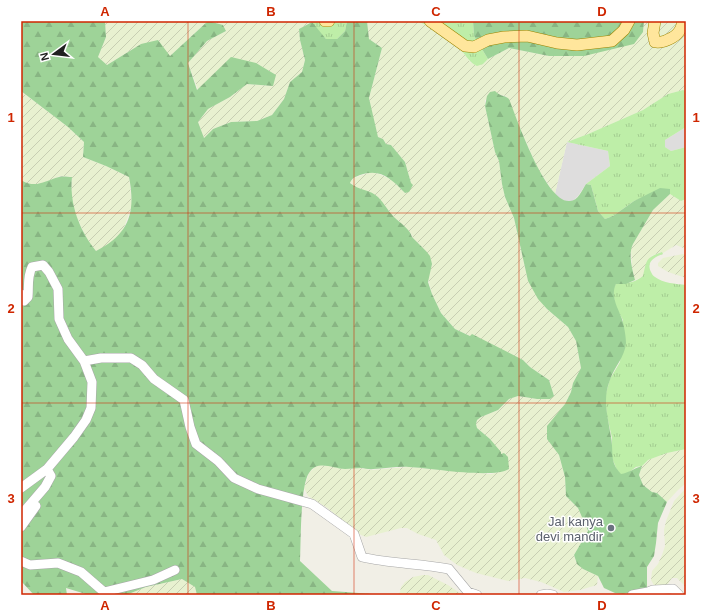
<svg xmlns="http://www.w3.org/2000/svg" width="707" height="616" font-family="Arial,sans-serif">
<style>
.residential{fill:#dedddd}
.farmland{fill:url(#farmland-furrows)}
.grass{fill:url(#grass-tufts)}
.forest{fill:url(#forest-firs)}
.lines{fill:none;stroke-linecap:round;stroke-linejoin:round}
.minor-casing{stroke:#a7a7a7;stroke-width:10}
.major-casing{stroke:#9b8400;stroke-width:12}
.minor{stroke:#fff;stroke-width:9}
.major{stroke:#ffe69c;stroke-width:11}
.grid{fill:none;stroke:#cf2600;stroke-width:1;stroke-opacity:0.55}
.worship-dot{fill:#6b7280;stroke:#fff;stroke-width:1.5}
.labels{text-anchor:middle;stroke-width:3;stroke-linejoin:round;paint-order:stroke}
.worship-label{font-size:13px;fill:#5b616d;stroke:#fff;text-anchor:end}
.neatline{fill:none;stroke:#cf2600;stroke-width:1.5}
.grid-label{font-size:13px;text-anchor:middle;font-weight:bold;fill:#cf2600}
</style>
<defs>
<pattern id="farmland-furrows" width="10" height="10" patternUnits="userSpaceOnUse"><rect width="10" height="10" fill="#e8f1d0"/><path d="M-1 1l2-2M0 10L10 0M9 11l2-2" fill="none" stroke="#c7ceb2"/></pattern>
<pattern id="grass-tufts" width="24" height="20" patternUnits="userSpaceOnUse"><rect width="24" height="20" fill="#beeea8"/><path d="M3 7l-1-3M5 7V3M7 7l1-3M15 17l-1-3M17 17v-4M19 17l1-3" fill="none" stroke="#a3cc90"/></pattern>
<pattern id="forest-firs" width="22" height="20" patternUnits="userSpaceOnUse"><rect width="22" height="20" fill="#9ed398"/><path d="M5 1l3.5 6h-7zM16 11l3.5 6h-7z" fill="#88b583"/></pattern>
</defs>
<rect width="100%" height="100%" fill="#f1efe6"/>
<path class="residential" d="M686,127V147L671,151L665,147V140Z
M567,142L608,151L610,166L586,184L578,196L573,201L569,202L562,200L555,194Z"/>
<path class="farmland" d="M105,21H208L170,56L141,44L107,65L98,57L106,37Z
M209,21H313L299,29L300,40L305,60L302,72L290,82L284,99L272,115L257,121L231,122L213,129L204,138L198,122L208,109L230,97L247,84L273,86L218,70L198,90L188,63L207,41L226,31L223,25Z
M367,21H415L424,23L459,47L471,63L483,64L488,59L509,48L549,56L643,32L644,21H686V91L683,90L668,94L643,110L588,134L567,142L555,194L538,169L506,96L497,94L485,100V106L495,152L499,161L502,184L505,197L514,218L528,281L547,309L568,327L576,341L581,368L573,383L571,392L547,438L559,455L565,477L566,496L578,508L588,532L574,555L576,562L583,569L598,576L597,585L580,590L564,592L541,582L525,578L508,581L476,573L457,565L444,555L436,540L418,534L407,528H401L366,537L361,535L326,507L308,496L304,488L309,473L315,467L320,465L330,466L344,469L360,468L371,470L408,467L491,474L509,469L508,465L490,439L477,428L476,424L477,420L481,417L498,410L509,399L518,396L537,399L554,396L549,380L530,367L523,360L455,329L441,313L432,294L428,279L432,264L426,251L412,237V235L405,227L393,216L377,196L355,187L350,182L354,178L371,172L379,174L392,180L405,193L411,183L405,162L391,145L386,144L383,139L378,137L373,117L369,98L382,48L369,39Z
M21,91L68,127L84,142L83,157L106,166L129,177L132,205L122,233L110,244L96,251L88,241L76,216L73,204L71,193L72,177L60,176L44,183L31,185L21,180Z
M670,194L681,201L686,199V249L676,245L663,253L661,252L651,256L643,276L640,278L635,280L632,267L631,249L633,244L653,210Z
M683,254L686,255V278L668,272L658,266V263L663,258Z
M686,449V483L677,491L667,502L657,493L652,492L643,485L639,475L642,466L648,460L667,453Z
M686,488V590L684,585L677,578H672L665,588L655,587L651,580L652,571L658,564L662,555L665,546L664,530L666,521L674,501Z
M423,575H428L448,585L463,595H397L400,592L401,587L405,582L413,577Z
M182,579L195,587L197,595H126L146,587Z"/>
<path class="grass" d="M313,21H347L345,31L337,39H326L312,24Z
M415,21H473L474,36L488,59L483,64L477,66C468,62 465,53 458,47C447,37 429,24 415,21Z
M683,90L686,91V127L665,140V147L671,151L686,147V199L681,201L670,194L669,189L634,201L613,216L605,219L598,211L591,185L586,184L610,166L608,151L567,142L588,134L643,110L668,94Z
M662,252L663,254C654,257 646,262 651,272C652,274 653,276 655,277C663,283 676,284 686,285V449L667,453L648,460L642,466L636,467L628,473L621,475L617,470L612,458V438L607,416L605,397L610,379L620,362L623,320L615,306L613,289L616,284C626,284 636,282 643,276C647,260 645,258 662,252Z"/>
<path class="forest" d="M21,21H105L106,37L98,57L107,65L141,44L158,40L170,56L208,21L223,25L226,31L207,41L188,63L197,90L231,57L256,63L276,75L273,86L247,84L230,97L208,109L198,122L204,138L213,129L231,122L257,121L272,115L284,99L290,82L302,72L305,60L300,40L299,29L312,22L326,39H337L345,31L347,21H367L369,39L382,48L369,98L378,137L383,139L386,144L391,145L405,162L411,183L413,185L409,192L405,193C391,179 381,168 360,175C355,177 352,178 350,183C358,190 371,190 378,197C384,203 388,211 394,217C400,223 410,229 412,237L426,251L430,256L432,264L428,282L432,294L441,313L455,329L470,336L472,334L523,360L530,367L549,380L554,396L550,399H537L518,396L509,399L498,410L481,417L477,420L476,424L477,428L490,439L501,452V454L504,453L508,457L509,469C493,479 431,468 409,467C397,466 385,469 373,469C369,470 365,468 361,468C356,468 351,469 345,469C333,469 318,459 309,473C300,486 301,542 300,561L332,591L386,595H197L195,587L182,579L146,587L126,595H89L66,588L67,595H34L21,581V180C36,189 44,181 59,177C63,176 68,177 72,177C69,204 80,231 96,251C129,234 136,213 129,177L106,166L83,157L84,142L68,127L21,91Z
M473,21H644L643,32L634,44L584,56H549L509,48L488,59L474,36Z
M495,91C499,96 505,95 509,99C517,119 546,204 570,201C578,201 582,190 586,184L591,185L598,211L605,219L613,216L634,201L660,188L670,189V194L653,210L633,244C628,255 632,268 635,280L626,284H616C610,296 618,308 622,319C624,325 626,337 626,343C625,357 614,367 610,380C602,399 608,417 611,437C614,453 609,461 621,474C629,473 634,468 642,466L639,475L643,485L652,492L657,493L667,502L658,523L656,543L654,556L647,567V589L623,594L615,593L604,588L598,576L583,569L577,564L574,555L588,531L578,508L566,496L565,477L559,455L547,439V426L565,404L571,392L573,383L581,368L576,341L568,327L547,309L538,299L528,281L514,218L505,197L502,184L499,161L495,152L485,106L487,96L490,92Z"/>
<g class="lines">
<g class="minor-casing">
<path id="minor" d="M21,294L24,301L28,297C29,285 27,277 32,267L43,265L49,272L58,289L59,319L68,339L84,361L101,358H131L142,365L154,379L184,400L190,427L196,444L218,461L234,478L258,489L312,504L354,534L362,557C390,564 420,563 449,569L468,592L477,595
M47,469L74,437L86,420L91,408L92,382L84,361
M21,488L47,469L51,476L45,487L21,515
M21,527L36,506
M21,561L30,565L58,563L81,572L104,592L153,580L175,570
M541,595L547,594L553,595
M632,595L648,592L653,590L673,589L679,595"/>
</g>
<g class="major-casing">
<path id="major" d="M325,21H329
M430,21L465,46L474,47L488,40L504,37L527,36L557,43L577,45L612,41L624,30L629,21
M655,21L653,33L655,42C659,43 661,42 665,41C675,37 681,33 683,21"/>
</g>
<use href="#minor" class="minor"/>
<use href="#major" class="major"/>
</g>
<path class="grid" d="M188,21V595M354,21V595M519,21V595M21,213H686M21,403H686"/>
<circle class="worship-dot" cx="611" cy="528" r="4"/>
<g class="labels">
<g class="worship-label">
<text x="603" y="526">Jal kanya<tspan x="603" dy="15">devi mandir</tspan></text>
</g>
</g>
<rect width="707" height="616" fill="none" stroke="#ffffff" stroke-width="44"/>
<g transform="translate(54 54) rotate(255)" stroke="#ffffff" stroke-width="3" paint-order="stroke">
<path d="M0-3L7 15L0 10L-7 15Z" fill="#202020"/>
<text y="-6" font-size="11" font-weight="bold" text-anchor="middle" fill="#202020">N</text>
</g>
<rect x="22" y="22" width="663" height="572" class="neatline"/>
<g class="grid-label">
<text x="105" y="16">A</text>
<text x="271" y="16">B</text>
<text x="436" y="16">C</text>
<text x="602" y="16">D</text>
<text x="11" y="122">1</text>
<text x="696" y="122">1</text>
<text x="11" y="313">2</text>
<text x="696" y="313">2</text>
<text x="11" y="503">3</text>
<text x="696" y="503">3</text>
<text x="105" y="610">A</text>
<text x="271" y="610">B</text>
<text x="436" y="610">C</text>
<text x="602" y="610">D</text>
</g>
</svg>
